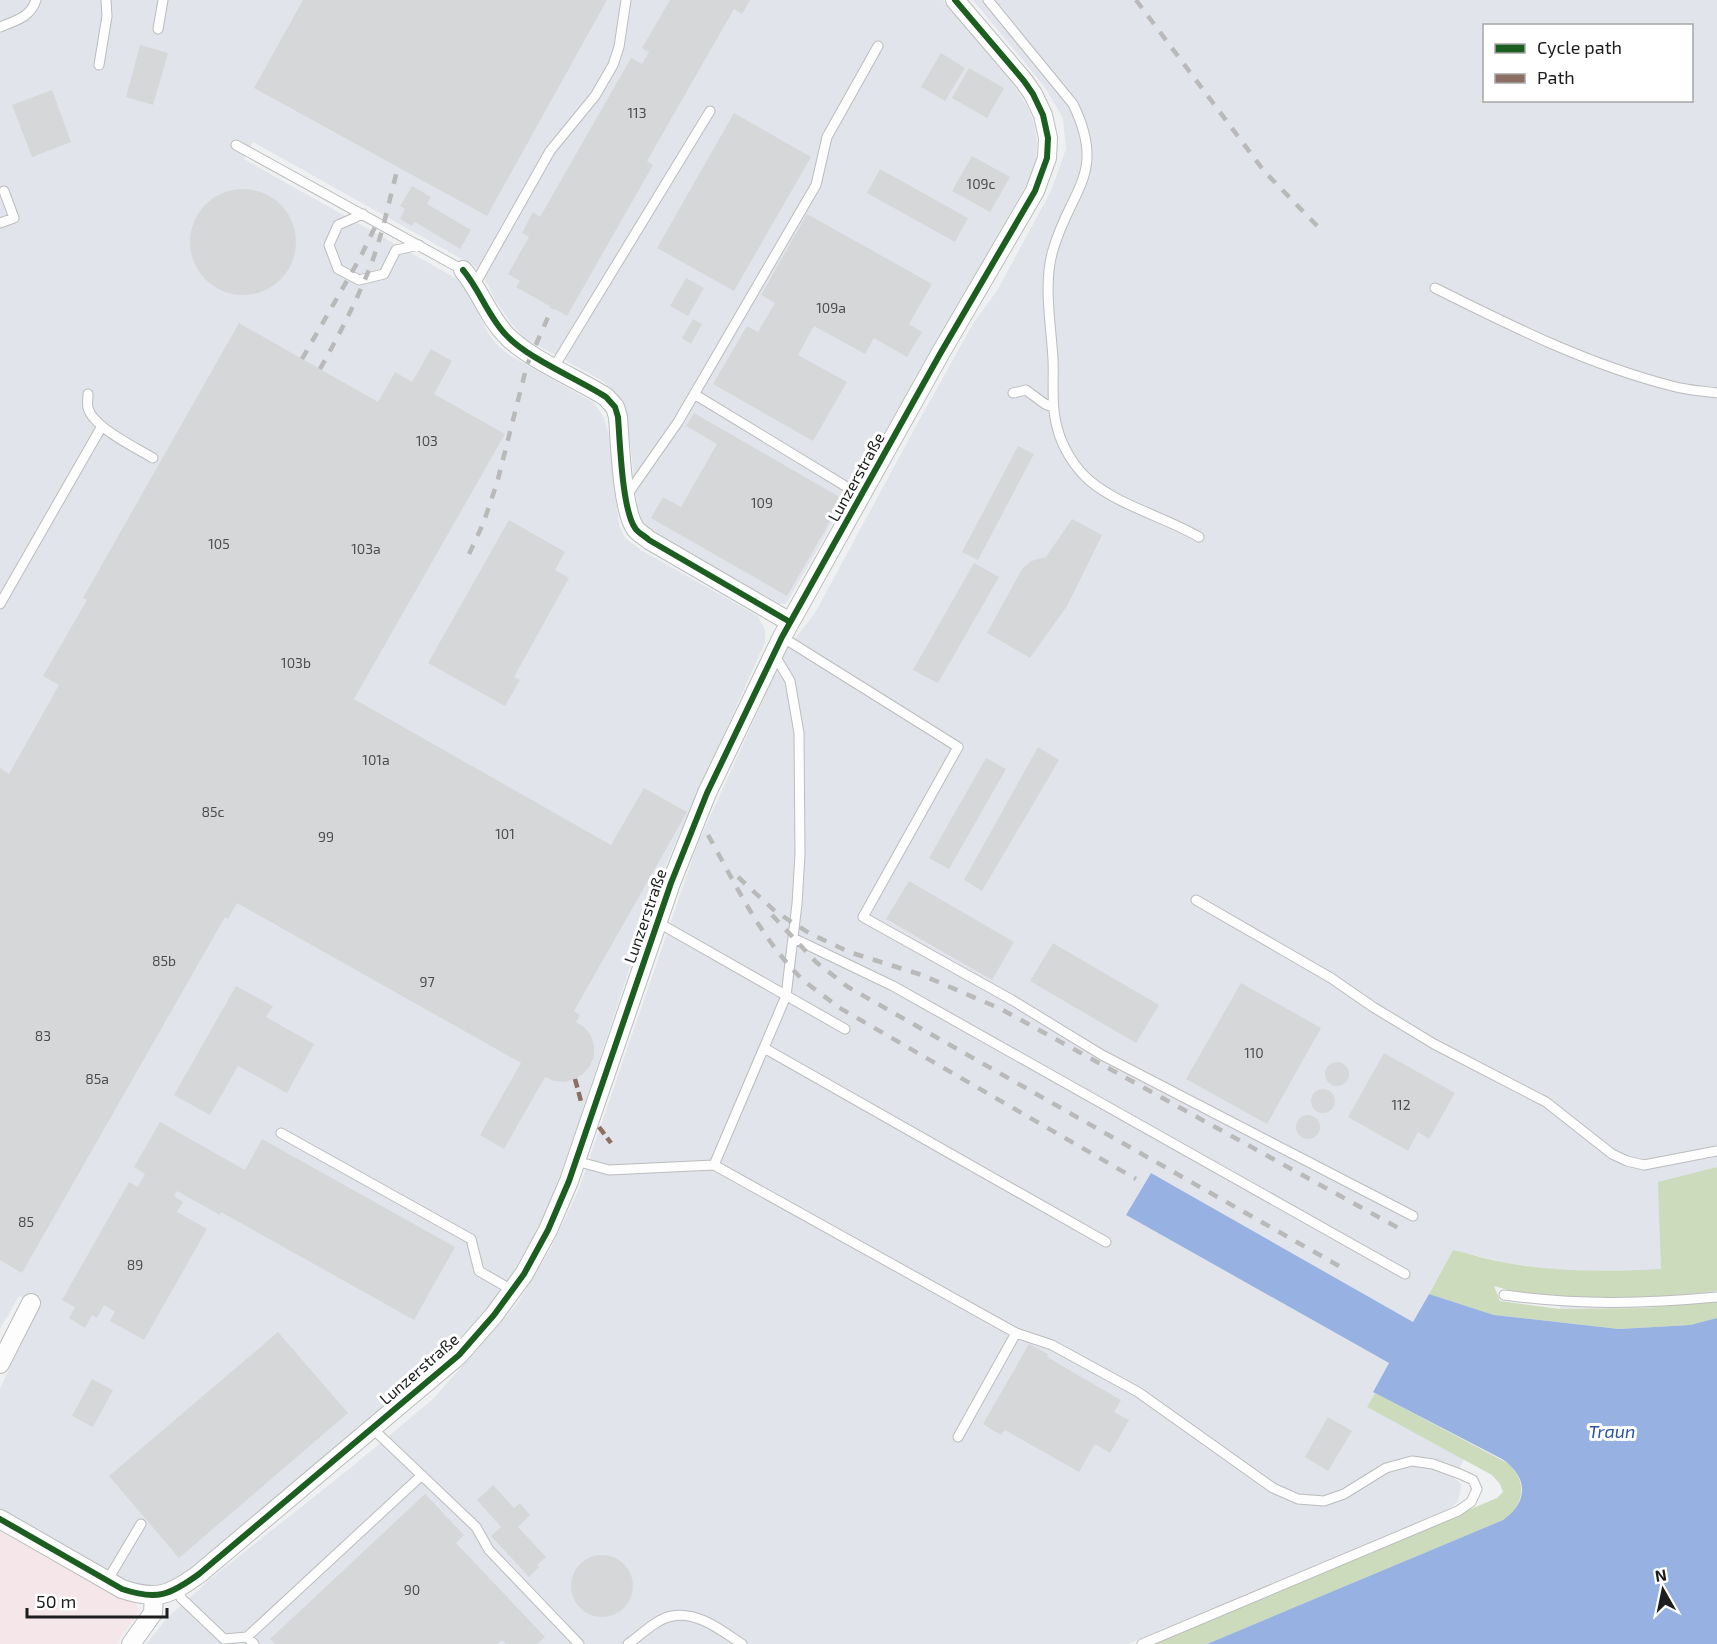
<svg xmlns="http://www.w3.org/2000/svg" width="1717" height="1644" font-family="'Exo 2',sans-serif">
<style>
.commercial{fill:#f4e6e9}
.built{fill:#e1e4ea;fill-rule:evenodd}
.green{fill:#cbdbbb}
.water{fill:#97b2e2}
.building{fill:#d6d7d8}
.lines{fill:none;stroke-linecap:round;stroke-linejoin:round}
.service-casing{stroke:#bbbcbd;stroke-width:11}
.minor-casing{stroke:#bbbcbd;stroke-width:20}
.service{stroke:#fdfdfd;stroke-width:9}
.minor{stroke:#fdfdfd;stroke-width:18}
.rail{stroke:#b9b9ba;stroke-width:4.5;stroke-dasharray:10 10;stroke-linecap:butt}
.quiet{stroke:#8d6e63;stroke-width:4.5;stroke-dasharray:9 4.5;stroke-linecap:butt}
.cycleway-casing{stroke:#fff;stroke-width:10}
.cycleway{stroke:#1b5e20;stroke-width:6}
.labels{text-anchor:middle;stroke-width:6;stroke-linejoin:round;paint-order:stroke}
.number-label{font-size:14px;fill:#4c4e4e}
.street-label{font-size:16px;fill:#1c1d1e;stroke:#fff}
.water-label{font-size:18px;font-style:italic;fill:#2853a5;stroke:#fff}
</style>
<rect width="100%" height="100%" fill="#eff0f1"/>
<path class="commercial" d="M0,1530L135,1602L139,1611L116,1644H0Z"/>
<path class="built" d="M0,0H943L1014,85L1027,106L1034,123L1037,143L1036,160L1028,182L786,604H778L655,536L643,526L638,513L628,426L623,405L611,388L601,380L524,338L511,323L495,300L487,283L474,266L253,142L244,159L457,279L468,292L489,335L499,347L511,356L594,403L603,416L609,435L619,525L625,538L641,550L758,616L765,630V642L659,880L574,1136L545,1217L511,1275L481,1316L444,1355L412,1383L433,1399L516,1305L551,1248L579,1189L698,843L786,650L815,613L916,426L974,322L998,289L1051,191L1066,149L1063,118L1044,86L973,0H1717V1301L1646,1308L1560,1309L1553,1269L1507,1263L1453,1250L1413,1322L1151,1173L1126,1215L1389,1363L1373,1391L1375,1393L1367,1407L1464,1459L1454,1478L1461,1484L1460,1493L1457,1502L1451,1508L1128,1644H146L168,1617L208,1581L354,1465L433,1399L411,1383L192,1568L171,1583L155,1588L125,1581L0,1510V1389L38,1306L19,1296L0,1329ZM1484,26H1692V100H1484Z"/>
<path class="green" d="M1717,1167V1291L1657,1297L1591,1298L1520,1293L1494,1286L1500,1301L1560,1309L1646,1308L1717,1301V1318L1690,1325L1619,1329L1494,1315L1429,1294L1453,1250C1471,1254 1489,1260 1507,1263C1558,1272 1610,1272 1661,1269L1658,1182Z
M1375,1393L1511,1465C1527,1485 1524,1505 1503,1520L1207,1644H1152L1497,1498L1503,1492L1500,1484L1492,1475L1367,1407Z"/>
<path class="water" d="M1151,1173L1413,1322L1429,1294L1494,1315L1619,1329L1690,1325L1717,1318V1644H1207L1503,1520C1529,1502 1528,1476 1502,1459L1373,1392L1389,1363L1126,1215Z"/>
<path class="building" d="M303,0H607L487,216L254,88Z
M670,0H750L742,14L734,9L647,161L653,165L567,316L516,287L520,281L508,274L529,237L522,233L533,212L540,217L631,58L642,64L649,52L642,48Z
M140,45L168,53L153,105L126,97Z
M941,53L965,68L945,101L921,87Z
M969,68L1004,88L987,118L952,98Z
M52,90L71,142L32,157L12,105Z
M734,113L811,157L734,291L657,248Z
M972,156L1010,177L990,212L952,191Z
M880,169L968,218L955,242L867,193Z
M412,186L431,197L427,204L471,230L460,249L415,222L412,226L400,219L405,209L400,206Z
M190 242a53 53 0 1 1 106 0a53 53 0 1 1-106 0Z
M807,214L932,284L909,324L922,332L907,357L874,338L865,354L814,326L798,355L847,382L813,441L713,384L747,326L758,332L775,303L761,295Z
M686,278L704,288L688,316L670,306Z
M693,319L702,324L691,344L682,338Z
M239,323L378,402L395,372L412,382L431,349L452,361L434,394L505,434L354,699L611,845L644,788L687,812L574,1011L580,1015L576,1022L585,1028L591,1036L594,1046V1056L590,1066L583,1074L575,1079L565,1082L554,1081L545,1077L504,1149L480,1135L521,1063L237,903L228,919L225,917L22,1273L0,1260V768L9,774L59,685L43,676L87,600L83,598Z
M694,413L843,499L787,596L651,518L663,497L681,507L717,444L686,426Z
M1018,446L1034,454L978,560L962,552Z
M1072,519L1102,535L1067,606L1030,658L987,633L1022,569L1031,561L1046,557Z
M509,520L565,552L555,570L569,578L514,677L520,680L505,706L428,663Z
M974,563L999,577L938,683L913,670Z
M1038,747L1059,760L982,891L964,880Z
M986,758L1006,769L949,869L929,858Z
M909,881L1014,942L992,980L886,919Z
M1053,943L1159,1005L1136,1043L1030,981Z
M1241,983L1321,1028L1267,1124L1186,1079Z
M236,986L273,1006L266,1017L314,1044L287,1093L238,1066L210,1115L174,1095Z
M1384,1053L1455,1093L1429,1139L1418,1132L1408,1151L1348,1117Z
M1325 1074a12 12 0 1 1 24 0a12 12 0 1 1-24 0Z
M1311 1101a12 12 0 1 1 24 0a12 12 0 1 1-24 0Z
M1296 1127a12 12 0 1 1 24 0a12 12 0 1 1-24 0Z
M160,1122L245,1170L262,1139L455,1247L414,1320L221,1212L220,1215L177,1191L174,1196L183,1202L177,1212L207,1229L144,1340L110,1321L115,1311L104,1305L97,1318L92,1315L85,1328L69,1318L75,1307L62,1300L129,1182L138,1187L145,1174L134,1167Z
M278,1332L348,1413L179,1558L109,1476Z
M1029,1344L1048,1354L1047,1357L1121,1400L1114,1412L1129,1420L1110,1453L1095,1444L1079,1472L1005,1430L1001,1435L983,1424Z
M92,1379L113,1390L93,1427L72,1416Z
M1328,1417L1352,1431L1328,1471L1305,1457Z
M493,1485L514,1508L520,1503L530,1515L518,1527L546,1557L537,1565L539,1567L529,1577L491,1536L501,1527L477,1500Z
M425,1494L464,1535L456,1543L545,1637L537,1644H506L502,1640L497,1644H275L270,1639Z
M571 1586a31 31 0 1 1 62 0a31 31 0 1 1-62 0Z"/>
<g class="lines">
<g class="service-casing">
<path id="service" d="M988,0L1073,104C1107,174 1071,188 1053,250C1043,283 1051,324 1053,359C1054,382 1051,405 1057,427C1062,447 1074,467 1090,481C1120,506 1165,517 1199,537
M0,27C15,21 31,17 36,0
M158,29L163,0
M99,65L107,16L106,0
M236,145L463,270
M363,214L338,225L329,245L338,269L359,280L384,274L396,250L419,245
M0,223L14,218L4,191
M475,284L550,151L595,96L613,65L619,47L626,0
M1435,288C1511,326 1589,365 1672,386C1686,390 1702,391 1717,393
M554,367L710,111
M1013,393L1026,390L1045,404L1053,407
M88,394C88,398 87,404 88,408C93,427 136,448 153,458
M694,394L860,495
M627,495L678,422L816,185L827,137L878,46
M0,604L102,426
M782,637L958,747L863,917L1012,1000L1102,1055L1413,1216
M1196,900L1331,978L1373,1007L1434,1044L1546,1102L1612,1154L1627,1161L1644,1165L1717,1151
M657,922L845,1029
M793,938L893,986L1405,1274
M764,1048L1106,1242
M281,1133L471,1239L479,1271L512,1290
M576,1161L609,1170L714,1165L1016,1333L958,1437
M714,1165L786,996L797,904L800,854L799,733L790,681L774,654
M1504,1295C1578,1305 1643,1304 1717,1297
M1016,1333L1052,1345L1138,1392L1273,1488L1298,1499L1324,1501L1344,1494L1386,1468L1412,1461L1433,1464L1460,1474L1473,1480L1477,1489L1471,1502L1458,1511L1142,1644
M372,1428L476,1527L489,1550L579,1644
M107,1581L141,1524
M179,1588L181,1598L224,1639L247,1637L254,1644
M247,1637L422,1475
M628,1644C641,1635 656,1619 672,1616C698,1611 722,1631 742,1644"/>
</g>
<g class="minor-casing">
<path id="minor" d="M463,270C480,290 488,317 507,336C529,359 578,379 606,397L615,407L618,417C620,442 622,509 635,528C638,533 645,536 649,540L790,622
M0,1364L31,1303
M0,1519L122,1589C157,1601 170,1595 199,1574L459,1355L494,1315L524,1274L548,1230L569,1181L671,883L707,793L782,637L940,354L1035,191L1047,158L1048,138L1043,115L1033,94L1024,81L955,0
M131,1644L153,1613L154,1596"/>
</g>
<use href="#service" class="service"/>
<use href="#minor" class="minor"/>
<path class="rail" d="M1136,0L1264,171L1323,232
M302,359L360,258L377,223
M320,369C338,337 355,304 369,270C382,237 389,201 398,167
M469,554L483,524L497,483L527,365L552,308
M708,835C735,883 759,935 798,975C810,987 825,996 838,1007L1136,1179
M738,877L776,912L809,933L849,952L922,975L1001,1009L1402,1230
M772,915L816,962L848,987L1339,1266"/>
<path class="quiet" d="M575,1079L582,1105
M599,1127L611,1143"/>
<g class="cycleway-casing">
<path id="cycleway" d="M463,270C480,290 488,317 507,336C529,359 578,379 606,397L615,407L618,417C620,442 622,509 635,528C638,533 645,536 649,540L790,622
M0,1519L122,1589C157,1601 170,1595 199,1574L459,1355L494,1315L524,1274L548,1230L569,1181L671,883L707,793L782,637L940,354L1035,191L1047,158L1048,138L1043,115L1033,94L1024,81L955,0"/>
</g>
<use href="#cycleway" class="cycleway"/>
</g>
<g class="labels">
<g class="number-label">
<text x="637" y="118">113</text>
<text x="981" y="189">109c</text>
<text x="831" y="313">109a</text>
<text x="427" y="446">103</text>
<text x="762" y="508">109</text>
<text x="219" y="549">105</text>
<text x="366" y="554">103a</text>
<text x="296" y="668">103b</text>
<text x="376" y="765">101a</text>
<text x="213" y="817">85c</text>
<text x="505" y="839">101</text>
<text x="326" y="842">99</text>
<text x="164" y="966">85b</text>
<text x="427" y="987">97</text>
<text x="43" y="1041">83</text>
<text x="1254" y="1058">110</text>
<text x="97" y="1084">85a</text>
<text x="1401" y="1110">112</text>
<text x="26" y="1227">85</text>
<text x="135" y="1270">89</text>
<text x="412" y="1595">90</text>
</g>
<g class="street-label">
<text transform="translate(856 477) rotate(-61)" y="6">Lunzerstraße</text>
<text transform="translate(645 916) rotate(-71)" y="6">Lunzerstraße</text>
<text transform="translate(419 1369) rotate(-41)" y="6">Lunzerstraße</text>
</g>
<g class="water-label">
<text x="1612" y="1438">Traun</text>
</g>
</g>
<rect x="1483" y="24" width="210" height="78" fill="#ffffff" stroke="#a4a5a5" stroke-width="1.5"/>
<rect x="1495" y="44" width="30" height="9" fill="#1b5e20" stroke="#a4a5a5" stroke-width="1.5"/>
<text x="1537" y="54" font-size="18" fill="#1c1d1e">Cycle path</text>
<rect x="1495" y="74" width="30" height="9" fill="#8d6e63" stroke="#a4a5a5" stroke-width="1.5"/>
<text x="1537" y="84" font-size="18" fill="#1c1d1e">Path</text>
<g transform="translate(1663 1590) rotate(351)" stroke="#ffffff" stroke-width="4.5" paint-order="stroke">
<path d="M0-4.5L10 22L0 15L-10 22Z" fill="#1c1d1e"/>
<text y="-9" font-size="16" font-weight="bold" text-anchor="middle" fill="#1c1d1e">N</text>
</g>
<path d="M27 1608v9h140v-9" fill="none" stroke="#1c1d1e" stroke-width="3"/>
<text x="36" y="1608" font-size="18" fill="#1c1d1e" stroke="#ffffff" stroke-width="4.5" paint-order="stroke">50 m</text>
</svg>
